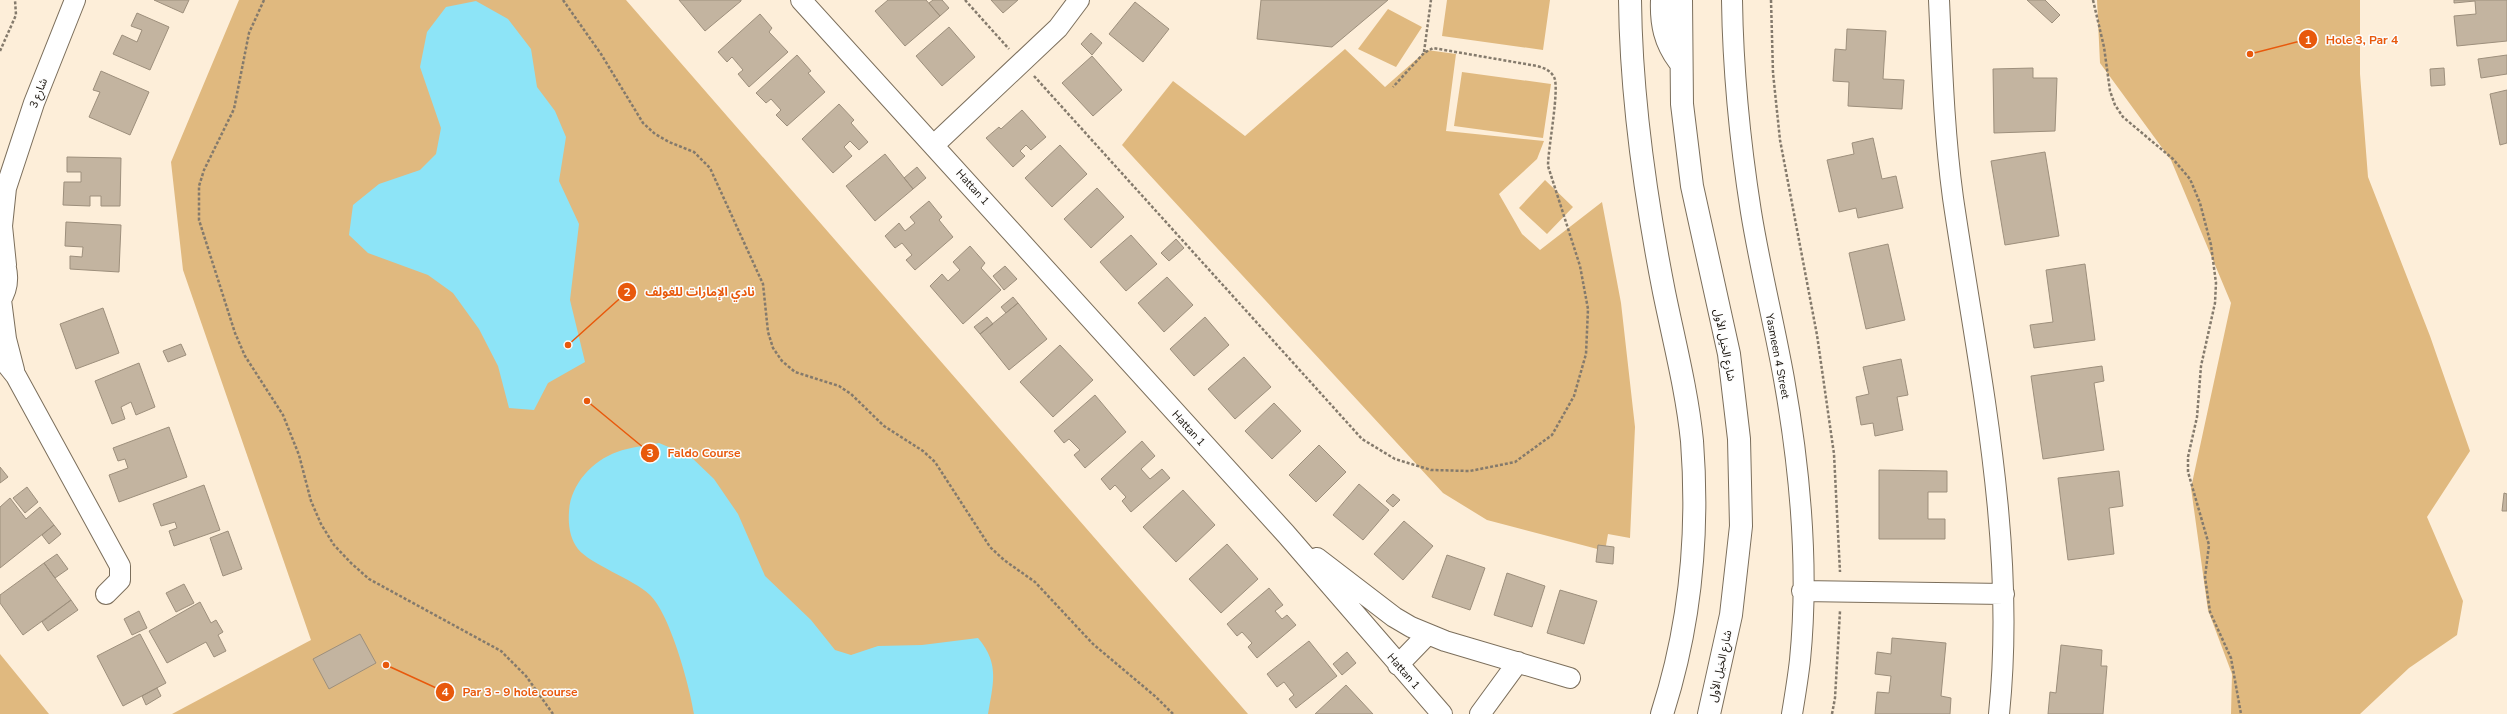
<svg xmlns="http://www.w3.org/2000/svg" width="2507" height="714" font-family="'Nunito Sans','Noto Sans Arabic',sans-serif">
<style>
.green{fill:#e0b97f}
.water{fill:#8de4f7}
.building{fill:#c3b4a0;stroke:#9d8f7c}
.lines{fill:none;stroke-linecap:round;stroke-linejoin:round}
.minor-casing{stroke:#7b6e5b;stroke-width:22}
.major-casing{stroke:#7b6e5b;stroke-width:24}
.path{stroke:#847a6c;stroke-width:2.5;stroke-dasharray:3 2;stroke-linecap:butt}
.minor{stroke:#fff;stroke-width:20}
.major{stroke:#fff;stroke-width:22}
.labels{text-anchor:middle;stroke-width:3;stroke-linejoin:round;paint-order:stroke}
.street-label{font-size:11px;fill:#130e07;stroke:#fdfdfd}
.leader{fill:none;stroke:#e8590c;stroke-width:1.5}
.callout-dot{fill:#e8590c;stroke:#fdfdfd;stroke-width:1.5}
.mark-label{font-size:12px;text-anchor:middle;font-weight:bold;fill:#fff}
.callout-label{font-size:12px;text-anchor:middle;font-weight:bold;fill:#e8590c;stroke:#fdfdfd;stroke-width:3;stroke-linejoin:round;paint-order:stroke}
</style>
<rect width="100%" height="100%" fill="#fdeed9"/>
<path class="green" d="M239,0H626L1248,714H172L311,640L183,270L171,162Z
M1447,0H1550L1543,50L1442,36Z
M2097,0H2360V74L2368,177L2430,336L2470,451L2427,517L2463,601L2457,635L2409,668L2360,714H2231L2232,674L2208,610L2191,488L2231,303L2171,160L2100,63Z
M1388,9L1422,27L1396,67L1358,49Z
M1345,49L1385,87L1427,50L1456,54L1446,131L1544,141L1537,159L1499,194L1522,234L1540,250L1602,202L1621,303L1635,427L1630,538L1608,534L1605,551L1487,520L1443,493L1122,145L1173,81L1245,136Z
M1462,72L1551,84L1543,138L1454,126Z
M1545,180L1573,207L1547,234L1519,208Z
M0,654L49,714H0Z"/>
<path class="water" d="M476,1L508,19L531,49L537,87L555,111L566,137L559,181L579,224L570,300L585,362L548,383L534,410L509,408L498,366L479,329L453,293L428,275L368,253L349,235L353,205L379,184L420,170L436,154L441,128L420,67L427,32L446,7Z
M659,443L690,456L714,479L738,514L765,576L811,620L835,650L851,655L878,646L922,645L978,638C1000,664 993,683 988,714H694C690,687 670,614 650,595C632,578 591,565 578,549C570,539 568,525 569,512C570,485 592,461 617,452C630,447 645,446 659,443Z"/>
<path class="building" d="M154,0H189L183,13Z
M679,0H741V1L705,31Z
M888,0H926L940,16L905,46L875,11Z
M933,0H942L949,8L940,16L929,3Z
M991,0H1018L1003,13Z
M1261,0H1388L1332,47L1257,39Z
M2027,0H2045L2060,15L2052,23Z
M2454,0H2507V41L2457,46L2454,16L2476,14L2475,1L2454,3Z
M1135,2L1169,29L1143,62L1109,34Z
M137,13L169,27L150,70L113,54L122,35L137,42L142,30L131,26Z
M760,14L772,28L769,32L788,52L749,87L738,74L743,70L732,57L727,62L718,52Z
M949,27L975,57L942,86L916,56Z
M1847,29L1886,31L1883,79L1904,80L1902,109L1848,106L1849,82L1833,81L1835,49L1846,50Z
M1091,33L1102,43L1092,55L1081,44Z
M797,55L811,71L808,73L825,92L787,126L776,115L781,110L771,99L766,103L756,93Z
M2507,55V74L2481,78L2478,59Z
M1092,56L1122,90L1093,116L1062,83Z
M2033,68V78H2057L2055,131L1994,133L1993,69Z
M2444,68L2445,85L2431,86L2430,69Z
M101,71L149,92L130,135L89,117L100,92L93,90Z
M2507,90V143L2500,145L2490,94Z
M839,104L854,120L851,123L868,142L859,150L850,141L844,147L852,156L833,173L802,139Z
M1022,110L1046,137L1031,150L1026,145L1020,151L1025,156L1013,167L986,138L999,127L1001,129Z
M1873,138L1882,179L1896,176L1903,208L1858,218L1856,208L1839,212L1827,160L1854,154L1852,143Z
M1060,145L1087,174L1052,207L1025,178Z
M2045,152L2059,236L2005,245L1991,161Z
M885,154L913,189L875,221L846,186Z
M67,157L121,158L120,206H101V196H90V206L63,205L64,182H81V172H67Z
M917,167L926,178L913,189L904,178Z
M1097,188L1124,217L1091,248L1064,219Z
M929,201L942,217L939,220L953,237L915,270L906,260L912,255L902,243L895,248L885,236L899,223L905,231L915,223L910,217Z
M66,222L121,225L119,272L70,269V256L82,257L83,247L65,246Z
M1131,235L1157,264L1126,291L1100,262Z
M1176,239L1184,248L1169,261L1161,253Z
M1888,244L1905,320L1866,329L1849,253Z
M970,246L985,263L981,268L1001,290L963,324L930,286L942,274L948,281L960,270L953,262Z
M2085,264L2095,340L2034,348L2030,325L2053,322L2046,270Z
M1005,266L1017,279L1004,290L993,276Z
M1167,277L1193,305L1164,332L1138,303Z
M1013,297L1018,303L1006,313L1001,307Z
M1018,303L1047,339L1009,370L980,334Z
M103,308L119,353L76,369L60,324Z
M987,317L993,324L980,334L974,327Z
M1205,317L1229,345L1194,376L1170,349Z
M181,344L186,355L168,362L163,351Z
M1060,345L1093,380L1053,417L1020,382Z
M1244,357L1271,387L1235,419L1208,389Z
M1901,359L1908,395L1897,397L1903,430L1875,436L1873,423L1861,425L1856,397L1869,394L1863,367Z
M139,363L155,407L136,415L131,402L121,407L125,419L112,424L95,381Z
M2102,366L2104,381L2094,383L2104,450L2043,459L2031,376Z
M1095,395L1126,432L1085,468L1074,455L1080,450L1069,439L1064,443L1054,431Z
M1274,403L1301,431L1272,459L1245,431Z
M169,427L187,477L119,502L109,475L128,468L125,459L118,461L113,448Z
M1142,441L1155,456L1141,469L1150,479L1162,469L1170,478L1131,512L1122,501L1126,497L1115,485L1110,490L1101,479Z
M1319,445L1346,472L1316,502L1289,475Z
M0,467L8,477L0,483Z
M1879,470L1947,471V492H1928V519H1945V539H1879Z
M2119,471L2123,506L2109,508L2114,554L2068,560L2058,478Z
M1359,484L1389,510L1363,540L1333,515Z
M204,485L220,530L174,546L169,531L177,528L175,522L161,526L153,504Z
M27,487L38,502L25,513L13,498Z
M1183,490L1215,525L1176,562L1143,527Z
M2504,493L2507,494V511H2502Z
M1393,494L1400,500L1393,507L1386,501Z
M10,498L26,519L40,507L54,525L0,568V507Z
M1404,521L1433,546L1403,580L1374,554Z
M54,525L61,534L49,544L42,535Z
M228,531L242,569L223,576L210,538Z
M1227,544L1258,579L1221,613L1189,579Z
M1598,545L1614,547L1613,564L1596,562Z
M57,554L68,569L55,578L44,563Z
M1447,555L1485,568L1470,610L1432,597Z
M44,563L71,600L23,635L0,603V595Z
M1507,573L1545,586L1532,627L1494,615Z
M184,584L194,603L176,612L166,593Z
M1269,588L1283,605L1275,611L1282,619L1287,615L1296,625L1257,658L1248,647L1252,643L1242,632L1237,636L1227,624Z
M1560,590L1597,601L1584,644L1547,633Z
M71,600L78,610L48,631L42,622Z
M200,602L211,623L216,620L223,632L218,635L226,651L214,657L206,642L167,663L149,631Z
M139,611L147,628L132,635L124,619Z
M140,634L166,683L123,706L97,656Z
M360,634L376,663L329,689L313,659Z
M1892,638L1946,643L1941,696L1951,698L1950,714H1875L1877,692L1889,693L1891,676L1875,674L1877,652L1891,654Z
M1309,641L1337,676L1296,708L1289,699L1294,695L1284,682L1277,687L1267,674Z
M2061,645L2102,650L2101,666H2107L2103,714H2048L2050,692L2056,693Z
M1347,652L1356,663L1342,675L1333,664Z
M1346,685L1373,714H1315Z
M157,688L161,696L146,705L142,696Z"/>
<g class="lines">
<g class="minor-casing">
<path id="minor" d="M801,0L1286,534L1442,714
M1732,0C1733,71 1740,142 1751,212C1760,268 1774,323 1784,379C1800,469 1809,569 1800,660C1798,678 1795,696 1792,714
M1939,0C1942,66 1944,132 1953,198C1978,369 2017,540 1999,714
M934,145L1058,28L1079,0
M0,254C9,269 10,286 0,301
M6,265L2,226L6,188L34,103L75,0
M1,300L6,339L14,370
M0,356L16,376L120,566V580L106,594
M1317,558L1394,617L1411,627L1445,641L1570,678
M1802,591L2004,594
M1398,665L1428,634
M1480,714L1518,662"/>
</g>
<g class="major-casing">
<path id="major" d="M1630,0C1631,98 1645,195 1664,292C1674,341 1687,391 1692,441C1699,533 1690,627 1662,714
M1662,0C1661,24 1665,42 1679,61
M1681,0L1682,104L1692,186L1729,354L1739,439L1741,526L1731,615L1709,714"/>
</g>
<path class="path" d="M264,0L249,33L234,109L204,170L199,186V220L235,333L245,356L283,415L299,455L311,501L321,524L334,545L351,563L369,579L501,651L526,676L553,714
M563,0L601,54L643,123L655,134L669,142L694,152L710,168L763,284L768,332L773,348L782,361L795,372L839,386L851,394L884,426L923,451L935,462L990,547L1004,560L1035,582L1093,644L1156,697L1173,714
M965,0L1009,49
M1771,0L1773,73L1780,140L1817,335L1834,454L1840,572
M2093,0L2104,47L2110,91L2115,105L2123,117L2173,159L2190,179L2200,203L2211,245L2216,283L2215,303L2201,366L2197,417L2188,457V472L2209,545L2205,577L2210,612L2231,658L2241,714
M0,51L16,15L15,0
M1424,52L1431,0
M1034,76L1362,439L1395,459L1431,470L1470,471L1515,462L1552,435L1574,396L1586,354L1588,309L1580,266L1548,166C1548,148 1560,88 1554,77C1550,70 1544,68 1537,66L1433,48L1424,53L1393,87
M1832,714L1835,698L1840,611"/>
<use href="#minor" class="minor"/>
<use href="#major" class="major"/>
</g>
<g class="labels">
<g class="street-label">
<text transform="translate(38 93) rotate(-69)" y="4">شارع 3</text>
<text transform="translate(973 187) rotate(48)" y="4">Hattan 1</text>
<text transform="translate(1725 345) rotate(79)" y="4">شارع الخيل الأول</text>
<text transform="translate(1778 356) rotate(79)" y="4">Yasmeen 4 Street</text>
<text transform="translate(1189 428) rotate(48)" y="4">Hattan 1</text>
<text transform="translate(1720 666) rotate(-78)" y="4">شارع الخيل الأول</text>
<text transform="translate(1404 671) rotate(49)" y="4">Hattan 1</text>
</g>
</g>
<path class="leader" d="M2250 54L2308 39M568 345L627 292M587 401L650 453M386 665L445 692"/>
<g class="callout-dot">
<circle cx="2250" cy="54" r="4"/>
<circle cx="568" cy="345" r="4"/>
<circle cx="587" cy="401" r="4"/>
<circle cx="386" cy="665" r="4"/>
<circle cx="2308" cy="39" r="10"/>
<circle cx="627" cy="292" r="10"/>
<circle cx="650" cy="453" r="10"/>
<circle cx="445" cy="692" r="10"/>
</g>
<g class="mark-label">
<text x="2308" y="44">1</text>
<text x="627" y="296">2</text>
<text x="650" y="457">3</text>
<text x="445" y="696">4</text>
</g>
<g class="callout-label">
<text x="2362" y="44">Hole 3, Par 4</text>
<text x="700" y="296">نادي الإمارات للغولف</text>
<text x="704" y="457">Faldo Course</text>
<text x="520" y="696">Par 3 - 9 hole course</text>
</g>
</svg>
